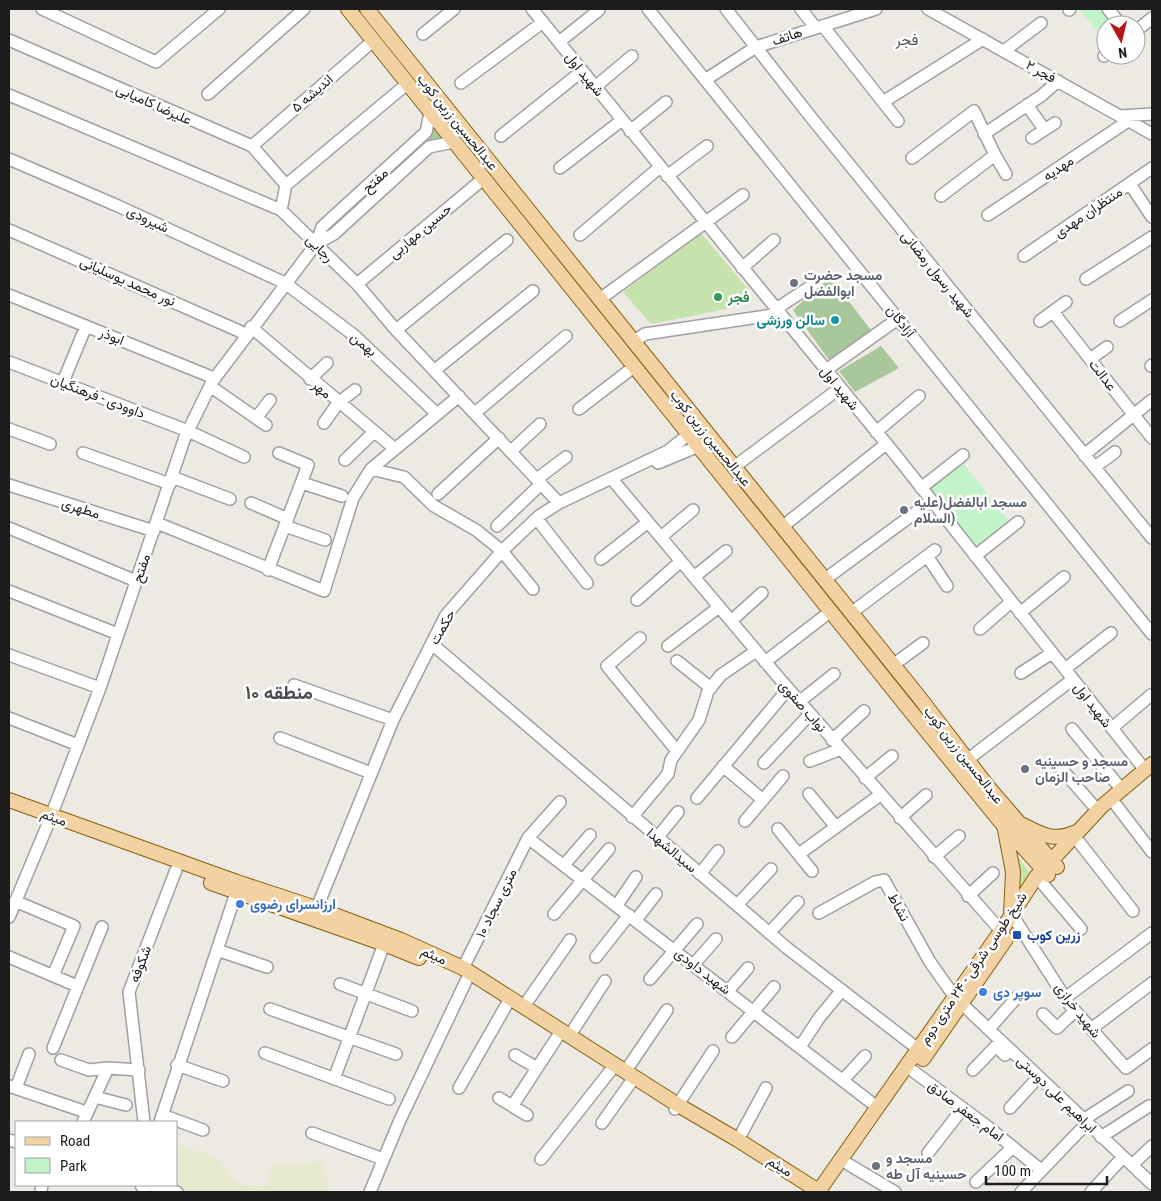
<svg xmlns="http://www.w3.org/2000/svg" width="1161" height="1201" font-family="'Roboto Condensed',Vazirmatn,sans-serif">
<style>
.farmland{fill:#e7eacf}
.grass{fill:#c6e2ad}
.forest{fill:#a8c89b}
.park{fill:#c3f3c8}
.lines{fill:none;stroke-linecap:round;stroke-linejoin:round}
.minor-casing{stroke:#a0a0a0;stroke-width:14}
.major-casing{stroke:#86610e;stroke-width:16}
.minor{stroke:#fff;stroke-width:11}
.major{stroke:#f2d1a2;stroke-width:14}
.worship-dot{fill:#6b7280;stroke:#fff;stroke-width:2}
.leisure-dot{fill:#2e9e5b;stroke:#fff;stroke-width:2}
.culture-dot{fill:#0f9aa8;stroke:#fff;stroke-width:2}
.shop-dot{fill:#3f7fe0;stroke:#fff;stroke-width:2}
.transit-dot{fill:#1a4fb4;stroke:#fff;stroke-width:2}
.labels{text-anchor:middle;stroke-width:5;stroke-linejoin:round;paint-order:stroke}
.street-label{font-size:14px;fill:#1c1c1c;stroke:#fff}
.worship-label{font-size:14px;font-weight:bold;fill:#5b616d;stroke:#fff;text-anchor:start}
.leisure-label{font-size:14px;font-weight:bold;fill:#27864d;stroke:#fff;text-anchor:start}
.culture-label{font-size:14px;font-weight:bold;fill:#0d838f;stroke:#fff;text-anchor:end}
.shop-label{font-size:14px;font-weight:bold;fill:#366cbe;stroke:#fff;text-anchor:start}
.transit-label{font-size:14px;font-weight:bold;fill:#164399;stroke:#fff;text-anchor:start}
.neighbourhood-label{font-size:15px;fill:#4f4f4f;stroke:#fff}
.district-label{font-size:19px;font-weight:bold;fill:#4f4f4f;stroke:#fff}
</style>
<rect width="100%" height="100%" fill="#ede9e3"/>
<path class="farmland" d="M176,1144L217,1158L237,1183L265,1187L273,1166L322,1161L330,1192H157L155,1185H176Z"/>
<path class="grass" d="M701,233L748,289L726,309L651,324L623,292Z
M1014,850L1030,874L1017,894Z"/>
<path class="forest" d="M433,122L445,141L322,239L324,229Z
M830,277L871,330L829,360L793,310Z
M881,346L899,368L855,392L839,371Z"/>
<path class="park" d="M1079,9H1105L1117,25H1106V43Z
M963,463L1009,521L976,548L930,489Z"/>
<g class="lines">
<g class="minor-casing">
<path id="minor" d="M42,9L156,62L219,9
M532,9L898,458L1145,770
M648,9L1152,634
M726,9L810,116L1152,538
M801,9L815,27
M928,9L1152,134
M1108,9L1121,25
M1069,10L1070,9
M823,26L898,121
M1136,31L1152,18
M423,34L454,9
M9,40L252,146L286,185
M559,42L599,10
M1004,51L1041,23
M1104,56L1106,54
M705,80L756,47L876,9
M461,83L543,22
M595,87L632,56
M208,94L304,9
M9,95L281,210L357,284L396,330L559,503
M883,102L983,39
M1027,105L1044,129
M430,113L426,132L322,227L316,244L334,234L429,147L454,142
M1120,116L1152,114
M630,131L666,102
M984,134L1041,96L1058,81
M501,136L582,71
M1032,138L1055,123
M252,146L373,41
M995,155L1006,174
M912,158L974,111L995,155L941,196
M9,159L118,206L285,283L355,336L436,413
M560,168L622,120
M667,176L707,146
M1130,184L1152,217
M281,210L286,185L407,84
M988,215L1128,121
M9,230L246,334
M580,235L660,167
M1024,256L1152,168
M742,268L774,240
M1086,279L1152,237
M357,284L483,179
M9,295L214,378
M600,299L743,195
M776,309L814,284
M1053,312L1152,438
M1040,321L1066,302
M1120,321L1152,300
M251,327L395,449
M396,330L507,240
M634,341L645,334L779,314
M1090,359L1107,347
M9,362L188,431L244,457
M1151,366L1152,365
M435,370L533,291
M826,370L899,318
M310,379L327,363
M63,382L86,326
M210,386L266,425
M579,409L635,366
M475,413L566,336
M256,418L270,400
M324,423L338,403L355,390
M9,429L50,444
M876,432L919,396
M511,451L540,424
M83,453L170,484
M1084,455L1152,400
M345,460L374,432
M658,463L699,446
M734,467L840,388
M1095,467L1115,452
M371,469L404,477L434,506L476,530L502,551L533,589
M172,477L230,499
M611,478L779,678L1001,931
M537,479L566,457
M302,483L342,496
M9,485L154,531
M921,488L963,455
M438,494L499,438
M251,503L288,519
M537,519L587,583
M157,523L324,591L353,498L371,469L459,396
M285,526L325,540
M497,526L541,484
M782,527L886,444
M9,528L136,581
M661,537L693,510
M927,556L947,586
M975,556L1018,522
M601,559L648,522
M268,570L308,465L279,453
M694,577L726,551
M824,580L931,501
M9,591L118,634
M637,600L681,561
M851,613L935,550
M1020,613L1064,577
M731,621L762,593
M980,629L1011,602
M640,638L607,666L677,751
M432,644L787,948L918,1049
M668,646L719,607
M9,655L100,688
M677,661L711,688
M765,662L831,611
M893,665L923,643
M1065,669L1111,633
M1021,673L1052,653
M294,685L393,720
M799,702L834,674
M9,718L78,745
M1112,728L1151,695
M1072,729L1122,790
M280,738L371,773
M832,740L864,711
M967,760L1073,679
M810,761L841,749
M764,763L810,714
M723,766L763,800
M1059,766L1098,811
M865,778L892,756
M809,794L836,827
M697,798L788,689
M1116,805L1152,852
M632,817L668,774L671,760L699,720L708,691L721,675L756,651
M900,818L926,795
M745,821L783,776
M778,829L812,871
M528,838L877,1107
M657,838L678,812
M1079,842L1133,911
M799,854L880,795
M934,857L959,836
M564,865L590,835
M700,874L718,851
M1042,883L1081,929
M968,896L993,873
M15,901L74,926L53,976
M617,905L636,877
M737,905L771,869
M819,913L875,882L884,880L930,962L954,996
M554,914L609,849
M314,915L393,720L446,615L502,551L539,516L559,503L668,451L689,434
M9,917L48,824L100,688L185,437L212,382L316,244
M636,920L656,894
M1016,921L1069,1004L1126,1068L1152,1049
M769,933L798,902
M217,950L267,967
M9,957L77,986
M596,957L629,915
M694,964L716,939
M463,968L528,838L560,802
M650,979L697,924
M340,984L412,1011
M728,991L748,968
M1065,998L1152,933
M962,1004L1152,1184
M524,1006L570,940
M270,1009L396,1054
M1043,1014L1057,1028L1075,1011
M989,1029L1017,997
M1091,1029L1152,983
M570,1035L605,981
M732,1037L774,987
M800,1047L819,1018L842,990
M53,1048L102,927
M265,1053L389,1099
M515,1055L537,1068
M61,1060L89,1070L108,1068L83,1122
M177,1065L223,1081
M108,1068L139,1070
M973,1070L996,1046L1005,1055
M913,1071L988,1127L1041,1170
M625,1072L667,1010
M334,1079L384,944
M843,1080L865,1056
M9,1086L86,1112
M16,1088L29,1054
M459,1088L507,1004
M95,1097L126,1105
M499,1098L527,1115
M513,1105L558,1036
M1010,1108L1033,1083
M675,1109L713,1051
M162,1115L203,1130
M1083,1120L1128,1091
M144,1122L129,992L176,870
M160,1122L236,893
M602,1123L631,1082
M312,1133L383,1159
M1101,1137L1149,1106
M9,1140L16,1142
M738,1140L766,1088
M928,1153L963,1108
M541,1159L611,1070
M848,1164L895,1192
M1132,1165L1152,1146
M976,1182L1013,1147
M141,1185L145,1192
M151,1185L177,1192
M41,1192L42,1185
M370,1192L400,1120L467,979
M1021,1192L1087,1123
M1091,1192L1123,1157"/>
</g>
<g class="major-casing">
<path id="major" d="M348,9L912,713L1004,826L1048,875
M367,9L919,697L989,788L1057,867
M9,800L237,882L316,908L401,940L463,968L678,1105L738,1140L820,1192
M1023,825C1043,835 1054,842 1076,832
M1005,830L1013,872L1011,915
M211,883L384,944L419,958
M923,1059L1006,939
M818,1192L1001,931L1036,877L1101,807L1152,764"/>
</g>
<use href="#minor" class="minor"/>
<use href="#major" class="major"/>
</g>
<g class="worship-dot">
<circle cx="794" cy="283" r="5"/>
<circle cx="904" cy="510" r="5"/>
<circle cx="1025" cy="769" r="5"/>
<circle cx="876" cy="1166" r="5"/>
</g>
<circle class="leisure-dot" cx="718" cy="297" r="5"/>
<circle class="culture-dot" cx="835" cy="320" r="5"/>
<g class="shop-dot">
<circle cx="240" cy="904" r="5"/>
<circle cx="983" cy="992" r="5"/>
</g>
<rect class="transit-dot" x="1012" y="930" width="10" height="10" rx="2.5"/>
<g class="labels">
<g class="street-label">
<text transform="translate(787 36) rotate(-19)" y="5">هاتف</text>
<text transform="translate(1041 71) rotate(29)" y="5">فجر ۲</text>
<text transform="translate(585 74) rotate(51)" y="5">شهید اول</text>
<text transform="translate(312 93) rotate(-41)" y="5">اندیشه ۵</text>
<text transform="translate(154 104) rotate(24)" y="5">علیرضا کامیابی</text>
<text transform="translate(458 122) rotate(51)" y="5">عبدالحسین زرین کوب</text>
<text transform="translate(1058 168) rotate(-34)" y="5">مهدیه</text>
<text transform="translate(375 180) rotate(-42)" y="5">مفتح</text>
<text transform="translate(1088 212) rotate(-34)" y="5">منتظران مهدی</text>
<text transform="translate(148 219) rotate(25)" y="5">شیرودی</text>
<text transform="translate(420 231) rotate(-40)" y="5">حسین مهاربی</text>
<text transform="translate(320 248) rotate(45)" y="5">رجایی</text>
<text transform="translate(938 274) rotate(51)" y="5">شهید رسول رمضانی</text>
<text transform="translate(128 281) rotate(24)" y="5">نور محمد یوسلیانی</text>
<text transform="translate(901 321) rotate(51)" y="5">آزادگان</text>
<text transform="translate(112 336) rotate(22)" y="5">ابوذر</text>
<text transform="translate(364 344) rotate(40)" y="5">بهمن</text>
<text transform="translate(1103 375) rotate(52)" y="5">عدالت</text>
<text transform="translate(840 388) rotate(51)" y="5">شهید اول</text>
<text transform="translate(322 389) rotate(40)" y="5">مهر</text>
<text transform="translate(98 396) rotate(21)" y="5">داوودی - فرهنگیان</text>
<text transform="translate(711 438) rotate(51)" y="5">عبدالحسین زرین کوب</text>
<text transform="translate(81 508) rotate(18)" y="5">مطهری</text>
<text transform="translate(141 568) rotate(-71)" y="5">مفتح</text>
<text transform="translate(442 627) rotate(-60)" y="5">حکمت</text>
<text transform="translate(1093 705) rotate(52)" y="5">شهید اول</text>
<text transform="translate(803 706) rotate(49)" y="5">نواب صفوی</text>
<text transform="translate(964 755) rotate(52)" y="5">عبدالحسین زرین کوب</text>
<text transform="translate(54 817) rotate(20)" y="5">میثم</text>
<text transform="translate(672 850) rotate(40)" y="5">سیدالشهدا</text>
<text transform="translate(496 903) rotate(-64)" y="5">۱۰ متری سجاد</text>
<text transform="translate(899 907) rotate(61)" y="5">نشاط</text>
<text transform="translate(434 955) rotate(24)" y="5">میثم</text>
<text transform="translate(140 964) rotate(-69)" y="5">شکوفه</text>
<text transform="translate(973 968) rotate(-56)" y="5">شیخ طوسی شرقی - ۲۴ متری دوم</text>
<text transform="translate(703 971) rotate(38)" y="5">شهید داودی</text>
<text transform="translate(1078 1010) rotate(52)" y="5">شهید خرازی</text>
<text transform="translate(1057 1094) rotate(44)" y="5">ابراهیم علی دوستی</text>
<text transform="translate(966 1111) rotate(37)" y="5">امام جعفر صادق</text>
<text transform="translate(780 1166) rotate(32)" y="5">میثم</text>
</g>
<g class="worship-label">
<text x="804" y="280">مسجد حضرت<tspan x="804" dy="16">ابوالفضل</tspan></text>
<text x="914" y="507">مسجد ابالفضل(علیه<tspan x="914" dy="16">السلام)</tspan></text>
<text x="1035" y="766">مسجد و حسینیه<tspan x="1035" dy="16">صاحب الزمان</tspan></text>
<text x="886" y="1163">مسجد و<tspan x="886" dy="16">حسینیه آل طه</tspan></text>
</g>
<g class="leisure-label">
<text x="728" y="302">فجر</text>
</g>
<g class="culture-label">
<text x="825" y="325">سالن ورزشی</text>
</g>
<g class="shop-label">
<text x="250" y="909">ارزانسرای رضوی</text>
<text x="993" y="997">سوپر دی</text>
</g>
<g class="transit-label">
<text x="1027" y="940">زرین کوب</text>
</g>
<g class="neighbourhood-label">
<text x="907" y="45">فجر</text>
</g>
<g class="district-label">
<text x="279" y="699">منطقه ۱۰</text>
</g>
</g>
<rect width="1161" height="1201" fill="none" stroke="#1c1c1c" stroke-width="20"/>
<rect x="15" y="1121" width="162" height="65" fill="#ffffff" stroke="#a4a4a4"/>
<rect x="25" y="1137" width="25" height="8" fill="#f2d1a2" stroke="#a4a4a4"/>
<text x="60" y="1146" font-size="15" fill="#1c1c1c">Road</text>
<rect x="25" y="1158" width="25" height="15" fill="#c3f3c8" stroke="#a4a4a4"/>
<text x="60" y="1171" font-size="15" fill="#1c1c1c">Park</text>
<g transform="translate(1121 40) rotate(172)"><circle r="24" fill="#ffffff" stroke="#a4a4a4"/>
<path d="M0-4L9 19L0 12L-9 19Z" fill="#b51613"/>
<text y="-8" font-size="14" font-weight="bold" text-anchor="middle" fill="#1c1c1c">N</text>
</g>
<path d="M986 1176v8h121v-8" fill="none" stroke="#1c1c1c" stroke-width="2.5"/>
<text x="994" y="1176" font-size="15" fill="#1c1c1c" stroke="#ffffff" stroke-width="4" paint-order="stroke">100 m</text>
</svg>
